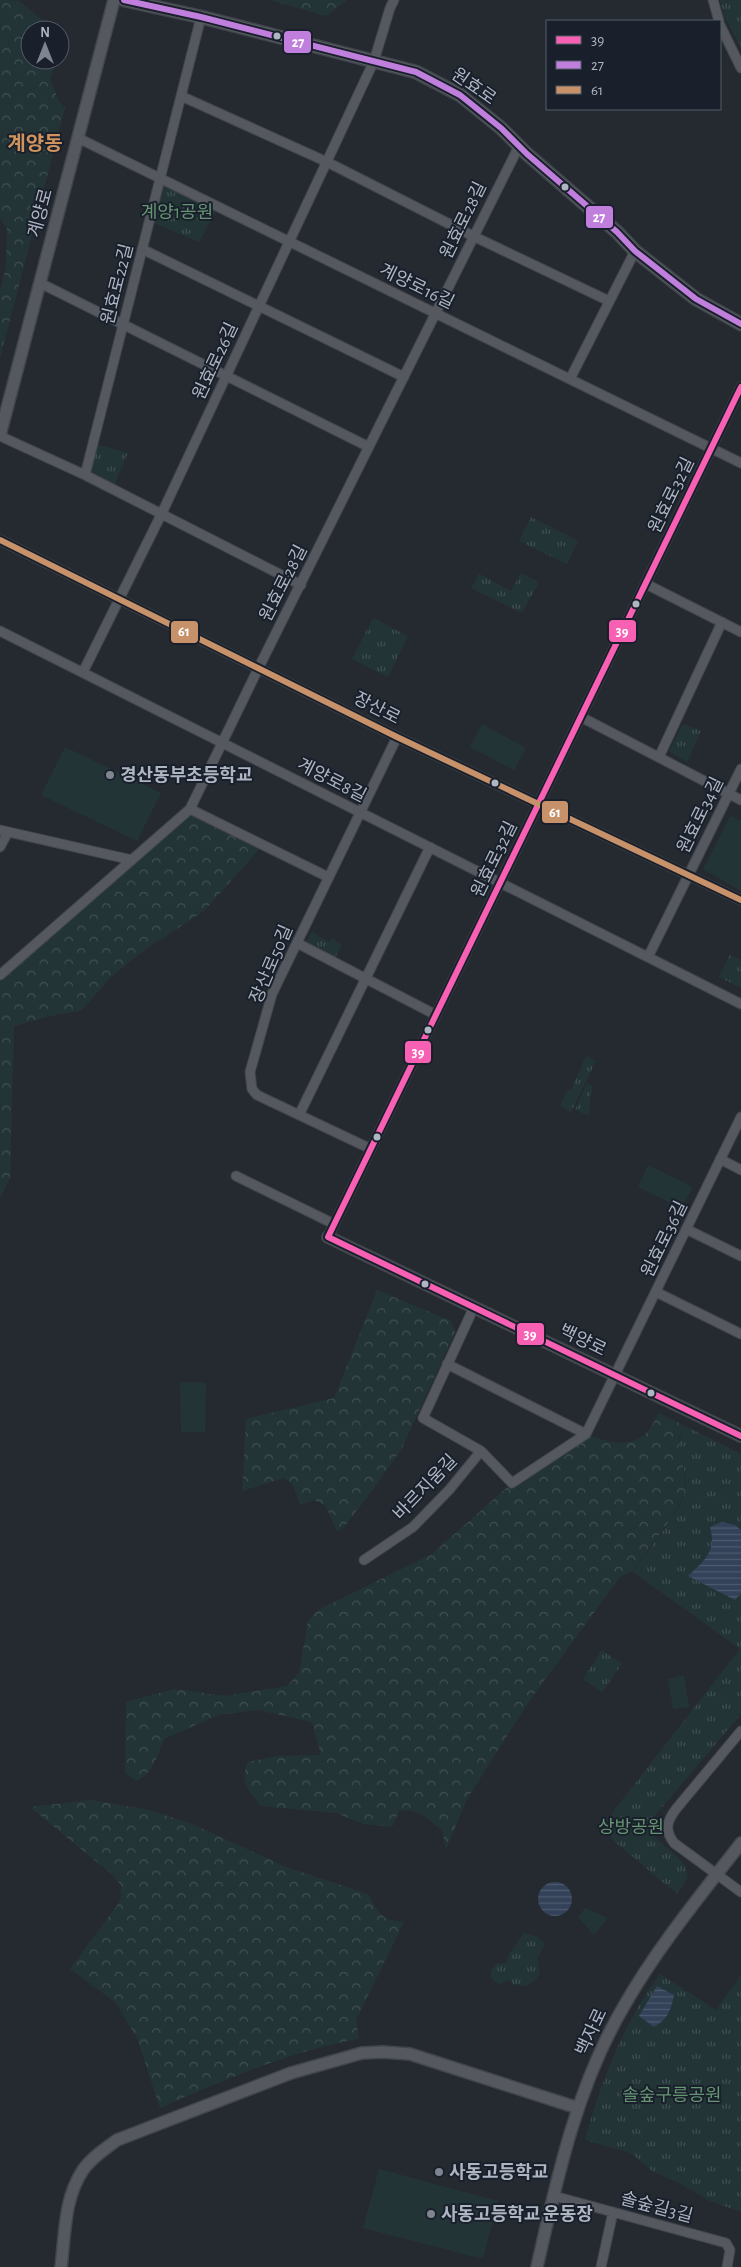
<svg xmlns="http://www.w3.org/2000/svg" width="741" height="2267" font-family="'Alegreya Sans','Noto Sans KR',sans-serif">
<style>
.grass{fill:#233437}
.forest{fill:url(#forest-crowns)}
.park{fill:url(#park-tufts)}
.water{fill:url(#water-rules)}
.lines{fill:none;stroke-linecap:round;stroke-linejoin:round}
.minor-casing{stroke:#42464c;stroke-width:11}
.tertiary-casing{stroke:#42464c;stroke-width:14}
.secondary-casing{stroke:#42464c;stroke-width:15}
.minor{stroke:#55585f;stroke-width:9}
.tertiary{stroke:#55585f;stroke-width:11}
.secondary{stroke:#585c64;stroke-width:12}
.bus-1-casing{stroke:#19202b;stroke-width:10}
.bus-2-casing{stroke:#19202b;stroke-width:10}
.bus-3-casing{stroke:#19202b;stroke-width:10}
.bus-1{stroke:#f860b3;stroke-width:6}
.bus-2{stroke:#c07fdc;stroke-width:6}
.bus-3{stroke:#c7916a;stroke-width:6}
.bus-dot{fill:#aeb5c3;stroke:#19202b;stroke-width:2}
.poi-dot{fill:#7e8490;stroke:#19202b;stroke-width:2}
.labels{text-anchor:middle;stroke-width:4;stroke-linejoin:round;paint-order:stroke}
.street-label{font-size:18px;fill:#aeb5c3;stroke:#19202b}
.park-label{font-size:18px;fill:#669372;stroke:#19202b}
.poi-label{font-size:18px;font-weight:bold;fill:#aeb5c3;stroke:#19202b;text-anchor:start}
.quarter-label{font-size:20px;font-weight:bold;fill:#cf935d;stroke:#19202b}
.line-badge{stroke:#19202b;stroke-width:2}
.badge-label{font-size:14px;text-anchor:middle;font-weight:bold;fill:#fff}
</style>
<defs>
<pattern id="forest-crowns" width="20" height="18" patternUnits="userSpaceOnUse" patternTransform="scale(1.25)"><rect width="20" height="18" fill="#233437"/><path d="M2 6a3 3 0 1 1 6 0M12 15a3 3 0 1 1 6 0" fill="none" stroke="#404f52"/></pattern>
<pattern id="park-tufts" width="24" height="20" patternUnits="userSpaceOnUse" patternTransform="scale(1.25)"><rect width="24" height="20" fill="#233437"/><path d="M3 7l-1-3M5 7V3M7 7l1-3M15 17l-1-3M17 17v-4M19 17l1-3" fill="none" stroke="#404f52"/></pattern>
<pattern id="water-rules" width="6" height="5" patternUnits="userSpaceOnUse" patternTransform="scale(1.25)"><rect width="6" height="5" fill="#334259"/><path d="M0 2.5h6" fill="none" stroke="#4e5b6f"/></pattern>
</defs>
<rect width="100%" height="100%" fill="#252a31"/>
<path class="grass" d="M482,724L526,748L514,770L470,747Z
M65,747L161,793L137,841L41,795Z
M730,816L741,821V891L703,869Z
M648,1165L693,1187L681,1208L638,1187Z
M180,1382L206,1383L205,1432H181Z
M684,1675L689,1707L673,1709L668,1679Z
M585,1908L608,1918L594,1935L578,1917Z
M379,2169L498,2201L483,2259L363,2228Z"/>
<path class="forest" d="M0,0L19,1L45,23L49,30H30V60H56L50,80L59,101L65,108L0,358V291L6,267L7,228L0,219Z
M270,0H347L326,16Z
M190,809L263,845L204,911L143,951L110,978L81,1011L50,1016L14,1026L10,1178L0,1198V975Z
M377,1290L451,1321L455,1332L402,1448L375,1487L344,1527L337,1531L325,1505L314,1500L300,1505L293,1485L284,1478L242,1491L246,1419L334,1398Z
M659,1413L685,1426L679,1438L686,1491L673,1516L632,1571L620,1577L528,1703L467,1799L446,1849L442,1830C429,1820 417,1807 399,1811L392,1827L364,1824L336,1813L261,1806C249,1791 239,1781 248,1762L277,1756L321,1755L312,1722L258,1710L219,1715L164,1739C158,1754 152,1775 136,1781L125,1772L126,1702L174,1689L225,1696L287,1686L299,1673L308,1621L318,1610L432,1554L512,1483L586,1434C604,1441 631,1450 646,1433C651,1428 655,1419 659,1413Z
M91,1800L149,1810L190,1823L286,1867L368,1894C378,1912 381,1921 404,1922L356,2020L359,2039C289,2051 225,2080 160,2108L137,2038L115,2002L70,1969L121,1900V1885L109,1872L30,1807Z"/>
<path class="park" d="M720,0H741V48L724,16Z
M161,185L216,210L199,242L152,222Z
M94,444L128,453L113,488L86,474Z
M531,517L578,541L567,564L519,541Z
M521,573L539,582L522,613L471,588L479,574L511,591Z
M373,618L408,636L388,677L352,659Z
M683,724L701,731L687,762L669,751Z
M312,932L329,942L332,938L342,945L335,958L306,942Z
M730,955L741,960V988L719,977Z
M586,1056L596,1061L571,1112L560,1106L568,1089L571,1090Z
M587,1083L593,1086C588,1096 592,1105 588,1115L575,1110Z
M685,1426L741,1454V1714L652,1819L653,1835C661,1845 691,1863 687,1877C686,1882 680,1889 677,1894L613,1840L610,1831L612,1813L740,1649L632,1571C645,1555 683,1508 686,1490C688,1467 672,1452 685,1426Z
M602,1650L622,1664L602,1692L583,1679Z
M524,1933L536,1936L545,1944L537,1958L540,1972L536,1979L526,1986L513,1984L510,1980L499,1984C488,1978 489,1971 497,1963L505,1964L510,1953Z
M660,1974L716,2010L741,1975V2212L710,2201L679,2183L652,2171L631,2153L585,2140C601,2082 624,2022 660,1974Z"/>
<path class="water" d="M722,1522L735,1525L741,1530V1593L735,1600L688,1576C705,1560 717,1551 710,1527Z
M538 1899a17 17 0 1 1 34 0a17 17 0 1 1-34 0Z
M657,1986L674,1995C671,2010 668,2019 654,2027L639,2016Z"/>
<g class="lines">
<g class="minor-casing">
<path id="minor" d="M713,0L719,21
M720,25L741,68
M181,96L327,162L473,236L609,301
M78,138L741,463
M142,249L404,377
M40,283L369,447
M570,379L635,251
M0,436L85,475L301,585
M85,475L201,17
M0,540L397,737L741,900
M646,584L741,632
M0,631L741,1004
M83,672L161,515L374,61L390,8L394,0
M581,717L741,800
M659,757L722,622
M190,809L328,877
M0,830L132,860
M0,847L8,832
M297,943L436,1015
M648,957L741,769
M0,975L190,809L259,667L519,146
M299,1115L430,847
M371,1149L257,1095L252,1089L250,1072L272,994L397,737
M720,1159L741,1170
M236,1176L334,1224
M686,1229L741,1256
M328,1237L741,387
M656,1292L741,1334
M474,1307L423,1418L481,1451L512,1483L586,1434L741,1117
M447,1364L586,1434
M364,1560L413,1527L449,1490L481,1451
M741,1731L676,1809C667,1821 664,1830 674,1843L741,1892
M554,2196L726,2243L730,2250L727,2267
M601,2267L613,2212"/>
</g>
<g class="tertiary-casing">
<path id="tertiary" d="M0,435L114,0
M328,1237L741,1436
M61,2267C65,2235 64,2198 83,2170C91,2158 105,2149 117,2140L291,2073L362,2053L383,2052L410,2054L578,2108
M537,2267C557,2178 577,2085 624,2006C657,1948 700,1896 741,1843"/>
</g>
<g class="secondary-casing">
<path id="secondary" d="M124,0L201,17L416,72L460,95L501,128L527,154L617,232L635,251L696,299L741,324"/>
</g>
<use href="#minor" class="minor"/>
<use href="#tertiary" class="tertiary"/>
<use href="#secondary" class="secondary"/>
<g class="bus-1-casing">
<path id="bus-1" d="M741,387L328,1237L741,1436"/>
</g>
<g class="bus-2-casing">
<path id="bus-2" d="M124,0L201,17L416,72L460,95L501,128L527,154L617,232L635,251L696,299L741,324"/>
</g>
<g class="bus-3-casing">
<path id="bus-3" d="M0,540L397,737L741,900"/>
</g>
<use href="#bus-1" class="bus-1"/>
<use href="#bus-2" class="bus-2"/>
<use href="#bus-3" class="bus-3"/>
</g>
<g class="bus-dot">
<circle cx="277" cy="36" r="4.5"/>
<circle cx="565" cy="187" r="4.5"/>
<circle cx="636" cy="604" r="4.5"/>
<circle cx="495" cy="783" r="4.5"/>
<circle cx="428" cy="1030" r="4.5"/>
<circle cx="377" cy="1137" r="4.5"/>
<circle cx="425" cy="1284" r="4.5"/>
<circle cx="651" cy="1393" r="4.5"/>
</g>
<g class="poi-dot">
<circle cx="110" cy="775" r="5"/>
<circle cx="439" cy="2172" r="5"/>
<circle cx="431" cy="2214" r="5"/>
</g>
<g class="labels">
<g class="street-label">
<text transform="translate(474 86) rotate(35)" y="6">원효로</text>
<text transform="translate(40 213) rotate(-75)" y="6">계양로</text>
<text transform="translate(463 220) rotate(-64)" y="6">원효로28길</text>
<text transform="translate(117 284) rotate(-76)" y="6">원효로22길</text>
<text transform="translate(417 286) rotate(26)" y="6">계양로16길</text>
<text transform="translate(215 361) rotate(-65)" y="6">원효로26길</text>
<text transform="translate(671 495) rotate(-64)" y="6">원효로32길</text>
<text transform="translate(283 583) rotate(-63)" y="6">원효로28길</text>
<text transform="translate(377 708) rotate(27)" y="6">장산로</text>
<text transform="translate(332 780) rotate(27)" y="6">계양로8길</text>
<text transform="translate(700 815) rotate(-64)" y="6">원효로34길</text>
<text transform="translate(494 859) rotate(-64)" y="6">원효로32길</text>
<text transform="translate(271 964) rotate(-67)" y="6">장산로50길</text>
<text transform="translate(664 1239) rotate(-64)" y="6">원효로36길</text>
<text transform="translate(583 1340) rotate(26)" y="6">백양로</text>
<text transform="translate(425 1487) rotate(-46)" y="6">바르지움길</text>
<text transform="translate(591 2032) rotate(-65)" y="6">백자로</text>
<text transform="translate(657 2207) rotate(15)" y="6">솔숲길3길</text>
</g>
<g class="park-label">
<text x="177" y="218">계양1공원</text>
<text x="631" y="1833">상방공원</text>
<text x="672" y="2101">솔숲구릉공원</text>
</g>
<g class="poi-label">
<text x="120" y="781">경산동부초등학교</text>
<text x="449" y="2178">사동고등학교</text>
<text x="441" y="2220">사동고등학교 운동장</text>
</g>
<g class="quarter-label">
<text x="35" y="150">계양동</text>
</g>
</g>
<g class="line-badge">
<rect x="283" y="30" width="29" height="24" rx="5" fill="#c07fdc"/>
<rect x="585" y="205" width="29" height="24" rx="5" fill="#c07fdc"/>
<rect x="608" y="619" width="29" height="24" rx="5" fill="#f860b3"/>
<rect x="170" y="620" width="29" height="24" rx="5" fill="#c7916a"/>
<rect x="541" y="800" width="28" height="24" rx="5" fill="#c7916a"/>
<rect x="404" y="1040" width="28" height="24" rx="5" fill="#f860b3"/>
<rect x="516" y="1322" width="29" height="24" rx="5" fill="#f860b3"/>
</g>
<g class="badge-label">
<text x="298" y="47">27</text>
<text x="599" y="222">27</text>
<text x="622" y="636">39</text>
<text x="184" y="636">61</text>
<text x="555" y="817">61</text>
<text x="418" y="1057">39</text>
<text x="530" y="1339">39</text>
</g>
<rect x="546" y="20" width="175" height="90" fill="#19202b" stroke="#555c68"/>
<rect x="556" y="36" width="25" height="8" fill="#f860b3" stroke="#555c68"/>
<text x="591" y="45" font-size="15" fill="#aeb5c3">39</text>
<rect x="556" y="61" width="25" height="8" fill="#c07fdc" stroke="#555c68"/>
<text x="591" y="70" font-size="15" fill="#aeb5c3">27</text>
<rect x="556" y="86" width="25" height="8" fill="#c7916a" stroke="#555c68"/>
<text x="591" y="95" font-size="15" fill="#aeb5c3">61</text>
<g transform="translate(45 45)"><circle r="24" fill="#19202b" stroke="#555c68"/>
<path d="M0-4L9 19L0 12L-9 19Z" fill="#7e8490"/>
<text y="-8" font-size="14" font-weight="bold" text-anchor="middle" fill="#aeb5c3">N</text>
</g>
</svg>
